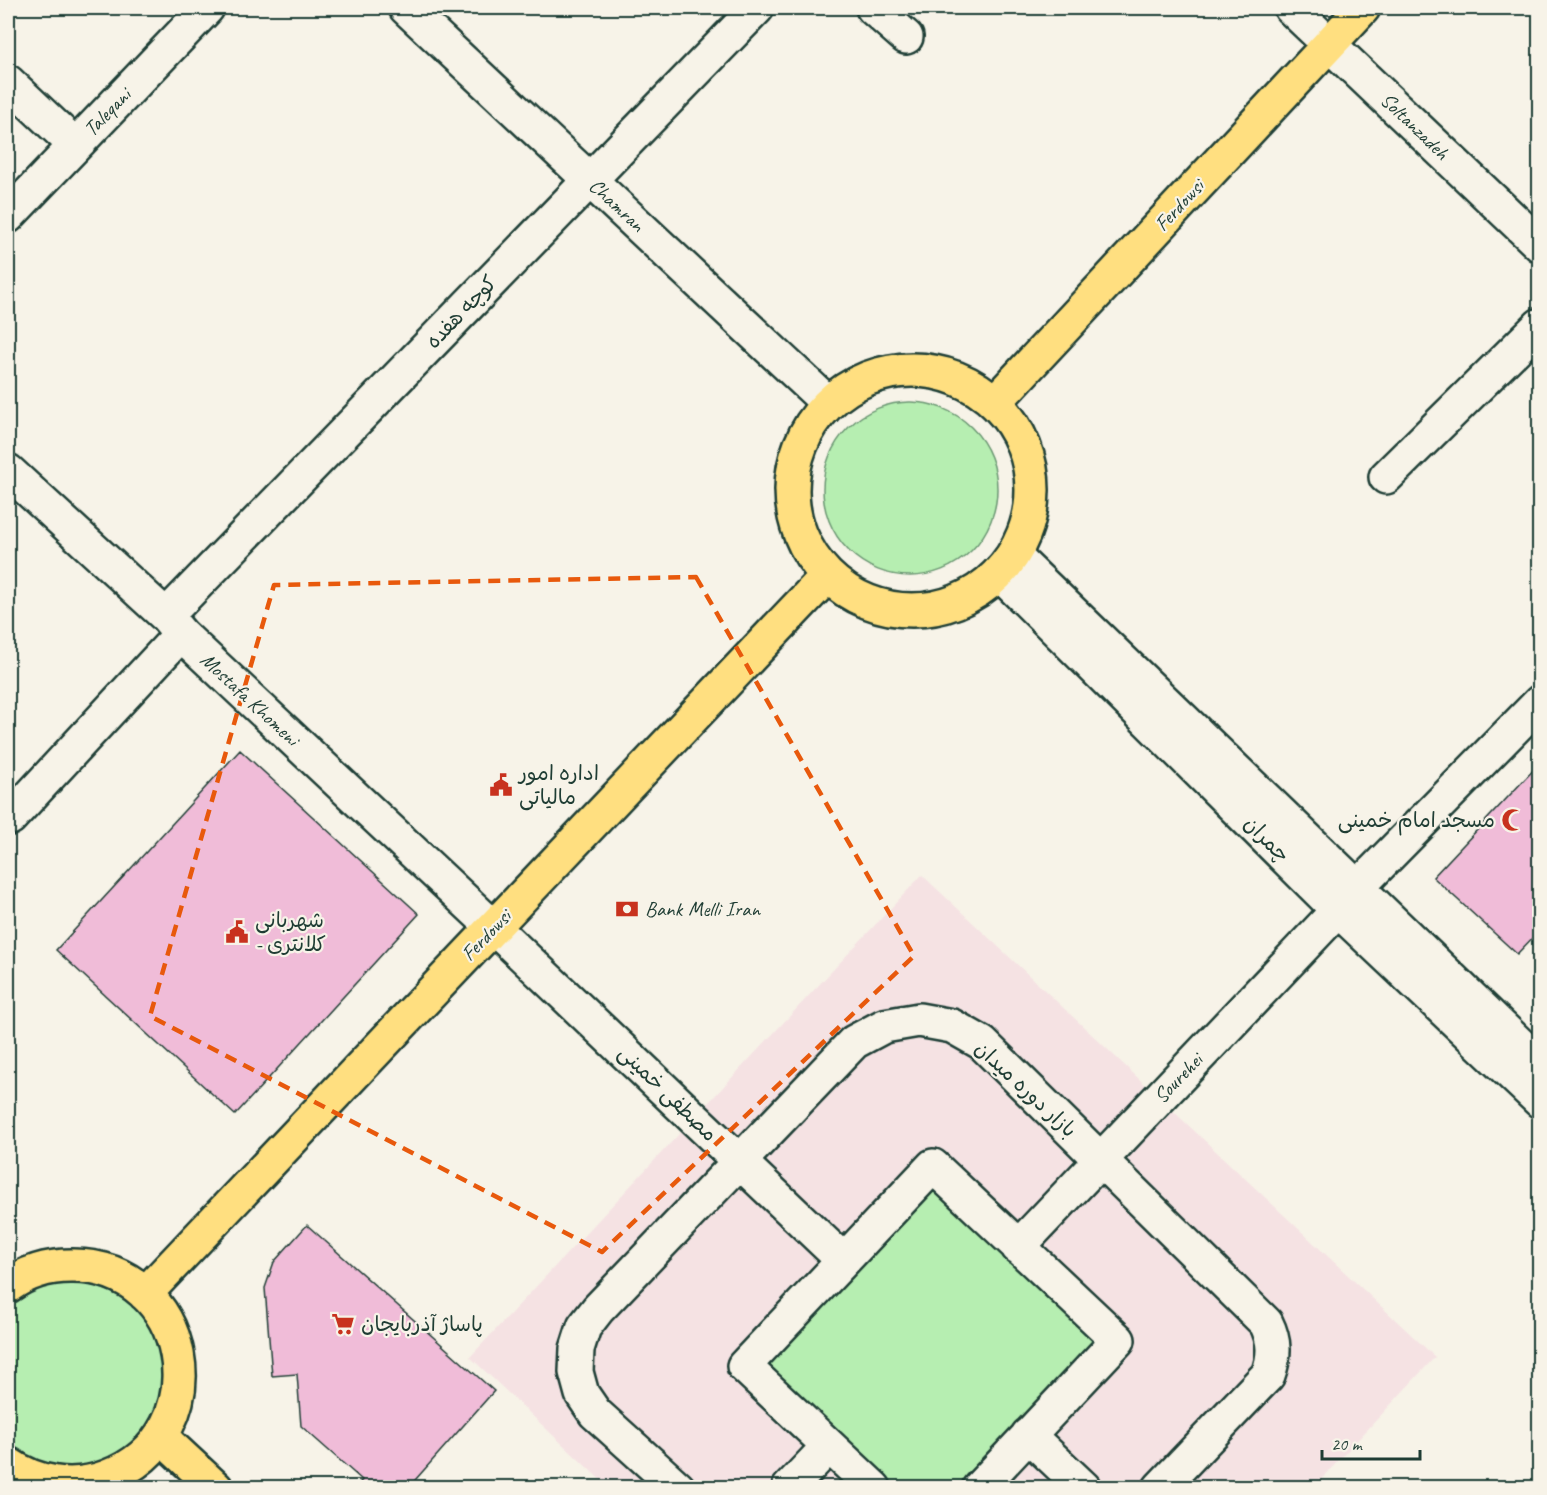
<svg xmlns="http://www.w3.org/2000/svg" width="1547" height="1495" font-family="Caveat,'Playpen Sans Arabic',sans-serif">
<style>
.built{fill:#f5e2e3}
.green{fill:#b6eeb1;stroke:#6a9672;stroke-width:1.5}
.building{fill:#f0bcd8;stroke:#1f3d34;stroke-width:1.5}
.lines{fill:none;stroke-linecap:round;stroke-linejoin:round}
.minor-casing{stroke:#1f3d34;stroke-width:38}
.major-casing{stroke:#1f3d34;stroke-width:38}
.minor{stroke:#f7f3e8;stroke-width:33}
.major{stroke:#ffdf80;stroke-width:33}
.marked{fill:none;stroke:#e8590c;stroke-width:4.5;stroke-dasharray:12 8;stroke-linejoin:round}
.labels{text-anchor:middle;stroke-width:4.5;stroke-linejoin:round;paint-order:stroke}
.street-label{font-size:21px;fill:#1f3d34;stroke:#f7f3e8}
.poi-label{font-size:21px;fill:#1f3d34;stroke:#f7f3e8;text-anchor:start}
</style>
<rect width="100%" height="100%" fill="#f7f3e8"/>
<filter id="ink" filterUnits="userSpaceOnUse"><feTurbulence type="fractalNoise" baseFrequency=".0167" numOctaves="2"/><feDisplacementMap in="SourceGraphic" scale="12" xChannelSelector="R" yChannelSelector="G"/><feConvolveMatrix kernelMatrix="1 2 1 2 8 2 1 2 1" color-interpolation-filters="sRGB"/></filter>
<g filter="url(#ink)">
<path class="built" d="M922,875L1435,1357L1313,1488L608,1487L470,1357Z"/>
<path class="green" d="M823 489a87 87 0 1 1 174 0a87 87 0 1 1-174 0Z
M933,1166L1118,1340L979,1487H874L744,1366Z
M79,1282C98,1287 118,1292 133,1306C197,1365 152,1473 65,1468C43,1467 24,1459 8,1444V1308C32,1287 48,1284 79,1282Z"/>
<path class="building" d="M240,750L419,914L235,1115L56,950Z
M1540,763V930L1517,954L1433,877Z
M307,1225L494,1391L408,1488H355L362,1480L301,1426L297,1374L272,1376L265,1288L274,1262Z"/>
<g class="lines">
<g class="minor-casing">
<path id="minor" d="M406,8L828,403
M873,8L906,37
M1291,8L1540,245
M8,82L75,145
M8,216L207,8
M8,471L166,616L181,634L493,927L843,1260
M1386,477L1540,325
M1015,557L1540,1064
M999,573L1338,910L1540,1101
M166,616L757,8
M10,818L181,634
M1357,888L1540,702
M1018,1247L1338,910
M1028,1435L1084,1488
M678,1488L595,1413L582,1394L576,1372L577,1349L584,1327L598,1309L854,1042L884,1026L919,1020L952,1026L982,1043L1266,1323C1275,1341 1275,1356 1268,1375L1160,1488
M789,1488L829,1446
M874,1488L744,1366L933,1166L1118,1340L979,1488"/>
</g>
<g class="major-casing">
<path id="major" d="M792 490a120 120 0 1 1 240 0a120 120 0 1 1-240 0Z
M995,402L1363,8
M8,1286C27,1272 48,1266 71,1266C190,1264 223,1433 107,1477C73,1490 37,1484 8,1464
M145,1294L827,576
M161,1437L216,1488"/>
</g>
<use href="#minor" class="minor"/>
<use href="#major" class="major"/>
</g>
</g>
<path class="marked" d="M696,577L914,956L602,1252L150,1016L274,585Z"/>
<defs>
<g id="civic-bare" transform="scale(1.8)"><path d="M-.6-6.5H3V-4.5H.6V-3L4-1V1h2V6H-6V1h2V-1L-.6-3ZM-1.2 2.5V6h2.4V2.5Z" fill="#c8321e" stroke="#f7f3e8" stroke-width="2.5" paint-order="stroke"/></g>
<g id="mosque-bare" transform="scale(1.8)"><path d="M3.5-4.9A6 6 0 1 0 3.5 4.9A5 5 0 1 1 3.5-4.9Z" fill="#c8321e" stroke="#f7f3e8" stroke-width="2.5" paint-order="stroke"/></g>
<g id="bank-bare" transform="scale(1.8)"><path d="M-6-4H6V4H-6ZM0-2.3a2.3 2.3 0 1 0 0 4.6a2.3 2.3 0 1 0 0-4.6Z" fill="#c8321e" stroke="#f7f3e8" stroke-width="2.5" paint-order="stroke"/></g>
<g id="supermarket-bare" transform="scale(1.8)"><path d="M-6-5.5h2.5l.6 2H6L4.5 2H-2.5L-4.4-4H-6ZM-1.5 3.2a1.3 1.3 0 1 0 .1 0ZM3 3.2a1.3 1.3 0 1 0 .1 0Z" fill="#c8321e" stroke="#f7f3e8" stroke-width="2.5" paint-order="stroke"/></g>
</defs>
<g fill-rule="evenodd">
<use href="#civic-bare" x="501" y="785"/>
<use href="#mosque-bare" x="1513" y="820"/>
<use href="#bank-bare" x="627" y="909"/>
<use href="#civic-bare" x="237" y="932"/>
<use href="#supermarket-bare" x="343" y="1324"/>
</g>
<g class="labels">
<g class="street-label">
<text transform="translate(107 112) rotate(-46)" y="7">Taleqani</text>
<text transform="translate(1415 126) rotate(44)" y="7">Soltanzadeh</text>
<text transform="translate(617 205) rotate(43)" y="7">Chamran</text>
<text transform="translate(1179 205) rotate(-47)" y="7">Ferdowsi</text>
<text transform="translate(461 312) rotate(-46)" y="7">کوچه هفده</text>
<text transform="translate(250 699) rotate(43)" y="7">Mostafa Khomeni</text>
<text transform="translate(1267 839) rotate(45)" y="7">چمران</text>
<text transform="translate(486 935) rotate(-46)" y="7">Ferdowsi</text>
<text transform="translate(1178 1078) rotate(-46)" y="7">Sourehei</text>
<text transform="translate(1026 1089) rotate(43)" y="7">بازار دوره میدان</text>
<text transform="translate(668 1093) rotate(44)" y="7">مصطفی خمینی</text>
</g>
<g class="poi-label">
<text x="519" y="780">اداره امور<tspan x="519" dy="24">مالیاتی</tspan></text>
<text x="1495" y="827" text-anchor="end">مسجد امام خمینی</text>
<text x="645" y="916">Bank Melli Iran</text>
<text x="255" y="927">شهربانی<tspan x="255" dy="24">- کلانتری</tspan></text>
<text x="361" y="1331">پاساژ آذربایجان</text>
</g>
</g>
<rect width="1547" height="1495" fill="none" stroke="#f7f3e8" stroke-width="30"/>
<rect x="15" y="15" width="1517" height="1465" fill="none" stroke="#1f3d34" stroke-width="2" filter="url(#ink)"/>
<path d="M1322 1450v9h98v-9" fill="none" stroke="#1f3d34" stroke-width="3"/>
<text x="1331" y="1450" font-size="18" fill="#1f3d34" stroke="#f7f3e8" stroke-width="4.5" paint-order="stroke">20 m</text>
</svg>
